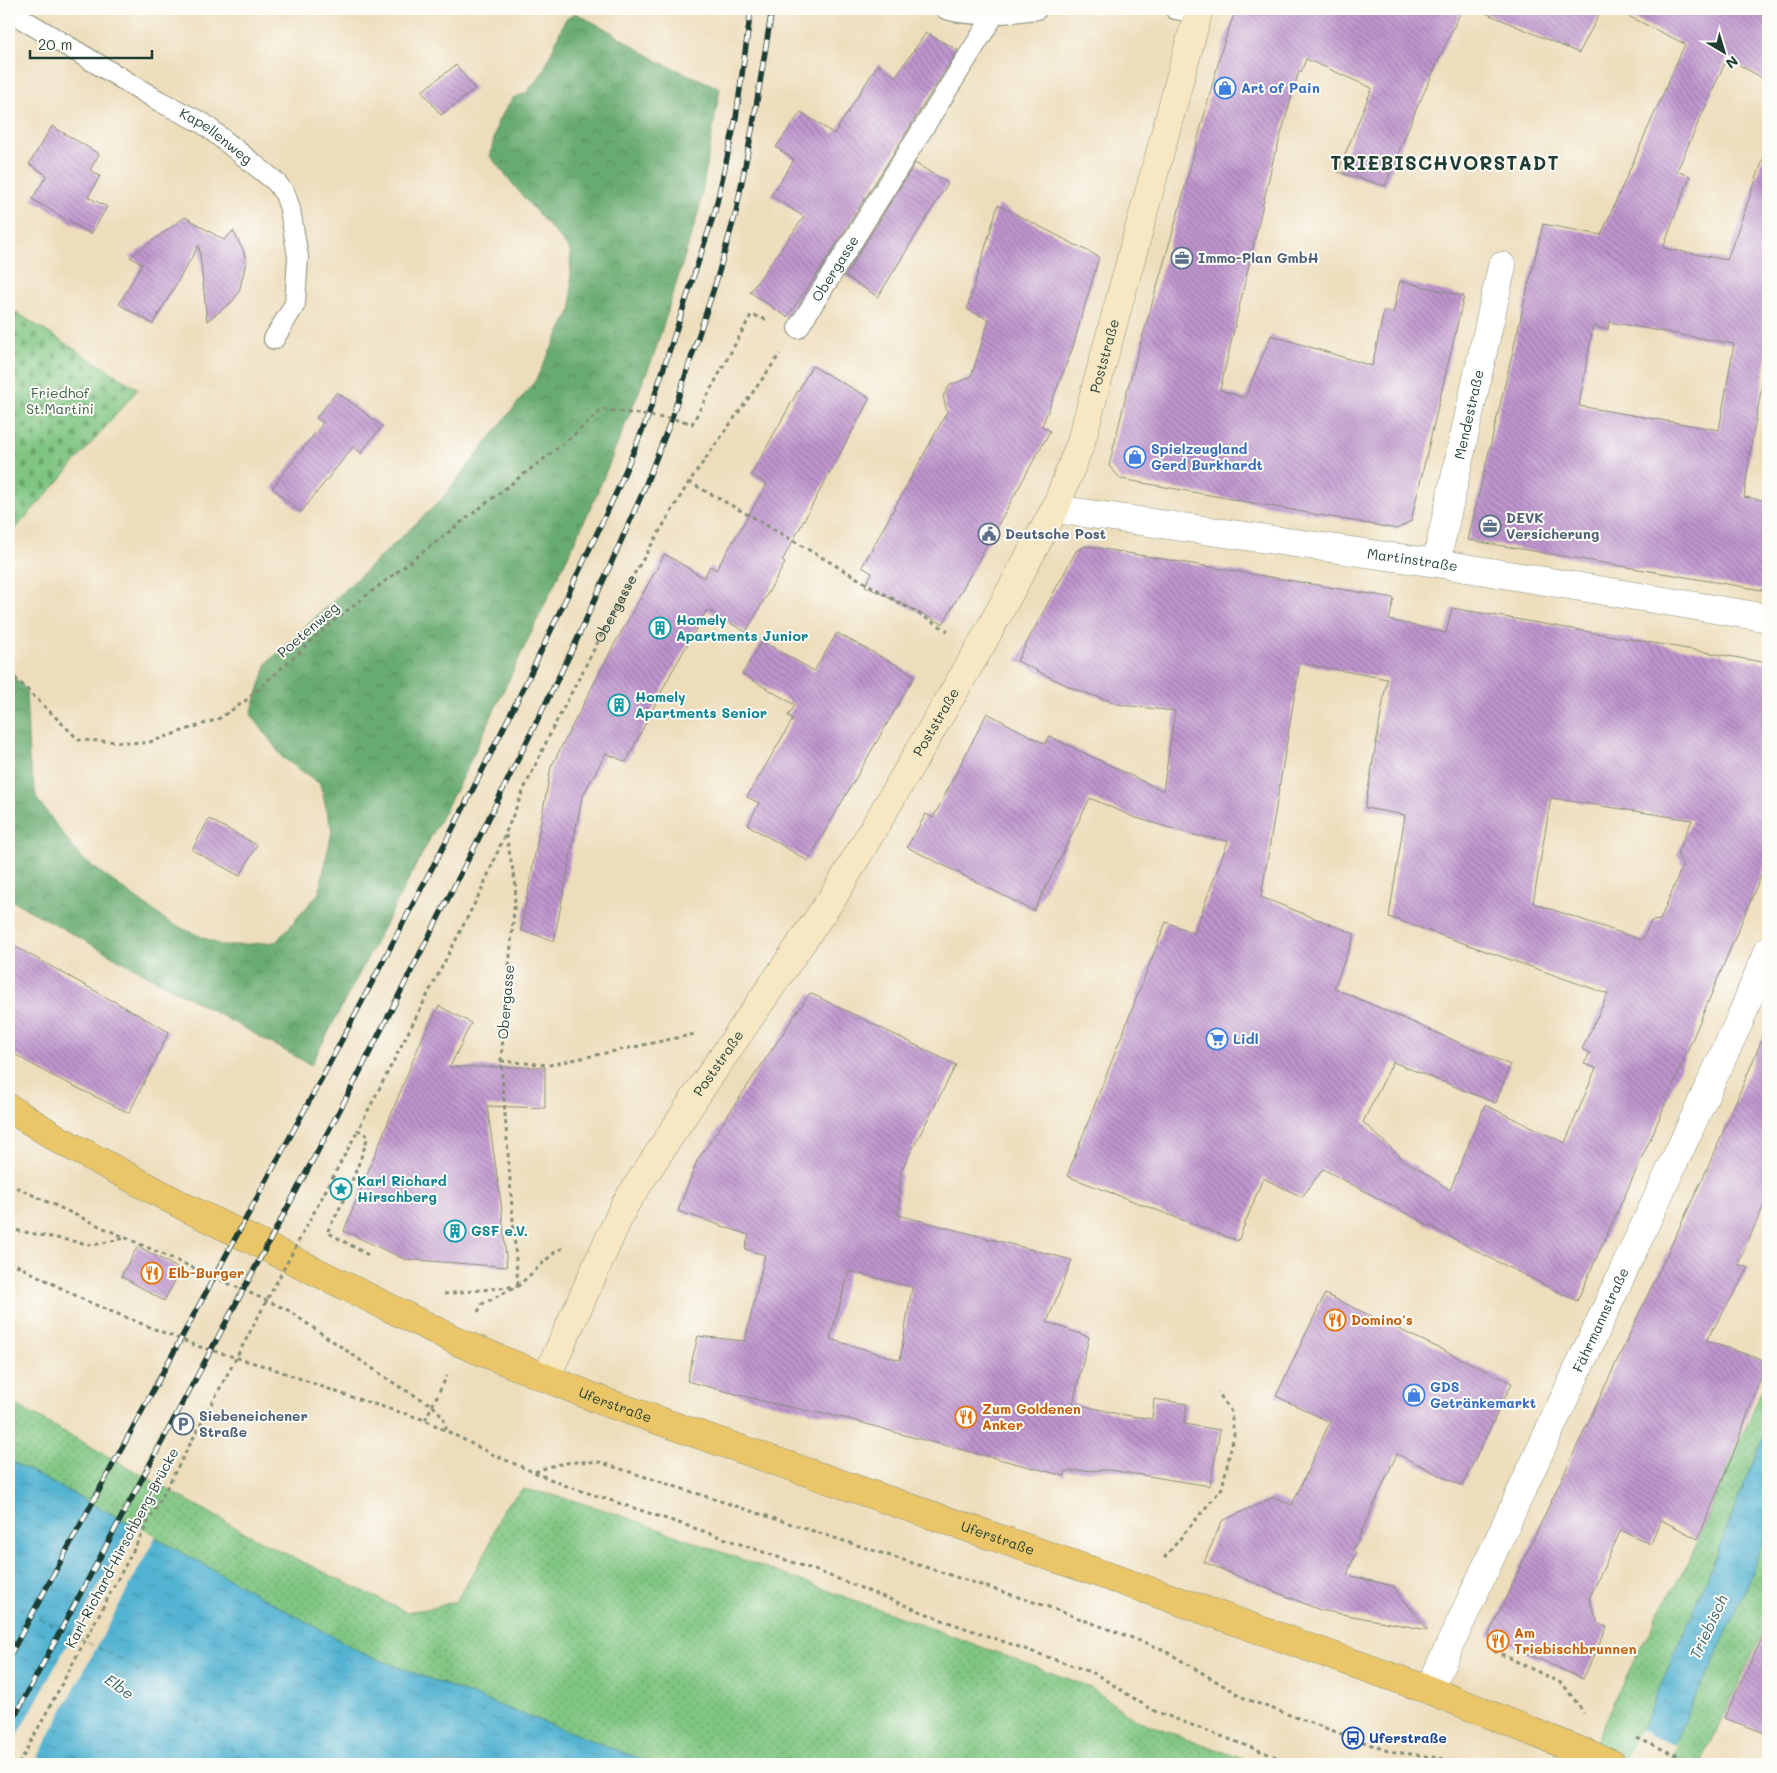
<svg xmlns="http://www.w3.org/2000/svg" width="1777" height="1773" font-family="Mali,sans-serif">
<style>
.grass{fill:url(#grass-dots);stroke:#50825b}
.forest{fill:url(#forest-crowns);stroke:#447452}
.cemetery{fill:url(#cemetery-stones);stroke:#50825b}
.water{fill:url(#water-ripples);stroke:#397883}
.pier{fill:#edddbb}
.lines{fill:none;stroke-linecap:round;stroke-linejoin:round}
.ferry{stroke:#2f6063;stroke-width:1;stroke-dasharray:6 5;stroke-linecap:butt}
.building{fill:url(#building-back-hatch);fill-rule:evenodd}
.lane-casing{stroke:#868d78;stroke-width:22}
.street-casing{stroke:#868d78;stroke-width:29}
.secondary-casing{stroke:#868d78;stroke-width:29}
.primary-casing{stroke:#868d78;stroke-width:29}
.path{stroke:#868d78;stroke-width:3;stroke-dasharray:4 4;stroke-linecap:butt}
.lane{stroke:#fff;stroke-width:20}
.street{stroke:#fff;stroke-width:28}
.secondary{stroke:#f7e8c3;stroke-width:28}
.primary{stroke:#eac669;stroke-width:28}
.rail-casing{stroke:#1f3d34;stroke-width:5.5}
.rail{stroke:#fdfcf7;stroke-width:4;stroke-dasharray:11;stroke-linecap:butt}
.path-bridge{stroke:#868d78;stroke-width:3;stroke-dasharray:4 4;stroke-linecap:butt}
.labels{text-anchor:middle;stroke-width:4;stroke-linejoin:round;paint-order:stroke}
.shop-label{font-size:14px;font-weight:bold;fill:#366cbe;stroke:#fdfcf7;text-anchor:start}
.street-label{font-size:14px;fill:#1f3d34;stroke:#fdfcf7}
.service-label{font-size:14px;font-weight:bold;fill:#4e5e75;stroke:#fdfcf7;text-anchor:start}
.park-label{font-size:14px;fill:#375f48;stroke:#fdfcf7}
.culture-label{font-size:14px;font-weight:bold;fill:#0d838f;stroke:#fdfcf7;text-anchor:start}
.food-label{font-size:14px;font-weight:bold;fill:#c56008;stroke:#fdfcf7;text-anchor:start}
.transit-label{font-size:14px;font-weight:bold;fill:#164399;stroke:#fdfcf7;text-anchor:start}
.water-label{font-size:15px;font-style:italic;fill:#2f6063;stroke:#fdfcf7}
.district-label{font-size:19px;font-weight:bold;letter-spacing:1px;fill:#1f3d34;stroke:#fdfcf7}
</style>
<defs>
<pattern id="grass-dots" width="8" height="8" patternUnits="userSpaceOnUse" patternTransform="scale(1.25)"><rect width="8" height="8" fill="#80c682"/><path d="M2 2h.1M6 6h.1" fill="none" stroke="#68a26b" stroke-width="1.8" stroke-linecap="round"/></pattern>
<pattern id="forest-crowns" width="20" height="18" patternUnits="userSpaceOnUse" patternTransform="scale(1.25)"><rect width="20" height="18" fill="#68ab70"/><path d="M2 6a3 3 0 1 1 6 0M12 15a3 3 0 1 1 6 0" fill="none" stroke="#558c5d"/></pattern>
<pattern id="cemetery-stones" width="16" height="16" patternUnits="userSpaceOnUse" patternTransform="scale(1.25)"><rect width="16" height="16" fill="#80c682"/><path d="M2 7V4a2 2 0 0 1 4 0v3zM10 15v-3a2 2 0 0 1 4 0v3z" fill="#68a26b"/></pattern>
<pattern id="water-ripples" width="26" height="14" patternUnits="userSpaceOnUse" patternTransform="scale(1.25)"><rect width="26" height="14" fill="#53b3d2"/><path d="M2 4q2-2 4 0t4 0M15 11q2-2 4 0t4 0" fill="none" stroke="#4493ab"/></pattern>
<pattern id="building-back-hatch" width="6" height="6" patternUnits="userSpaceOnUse" patternTransform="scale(1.25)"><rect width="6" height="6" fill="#bf95ce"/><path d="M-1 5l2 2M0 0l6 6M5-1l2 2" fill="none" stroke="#9b7ba8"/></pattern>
</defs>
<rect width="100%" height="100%" fill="#fdfcf7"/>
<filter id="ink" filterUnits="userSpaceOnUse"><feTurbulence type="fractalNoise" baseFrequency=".02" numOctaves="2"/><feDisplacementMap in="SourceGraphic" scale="10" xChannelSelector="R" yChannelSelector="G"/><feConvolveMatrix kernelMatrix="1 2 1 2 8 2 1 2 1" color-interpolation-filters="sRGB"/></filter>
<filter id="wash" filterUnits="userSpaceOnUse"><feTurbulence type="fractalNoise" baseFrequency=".0096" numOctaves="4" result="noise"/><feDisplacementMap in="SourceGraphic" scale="20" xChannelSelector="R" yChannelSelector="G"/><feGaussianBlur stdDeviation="1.12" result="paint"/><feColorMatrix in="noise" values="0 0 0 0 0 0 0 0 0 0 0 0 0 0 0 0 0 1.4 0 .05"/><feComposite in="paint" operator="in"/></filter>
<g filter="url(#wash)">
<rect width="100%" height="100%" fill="#edddbb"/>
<path class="grass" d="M1768,1375V1424L1697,1604L1626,1764H1585L1617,1694L1657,1616L1690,1559Z
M9,1401L264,1543L406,1612L433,1608L456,1601L487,1550L503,1508L523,1489C592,1501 658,1530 724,1553C847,1597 968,1642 1090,1687L1134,1719L1257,1764H654L364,1654L136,1527L9,1460Z
M1768,1530V1621L1701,1764H1664L1734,1617Z"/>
<path class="forest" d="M575,13L606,29L661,63L720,88L699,210L654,355L593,503L462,778L311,1065L9,899V672L26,689L29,760L37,799L81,858L170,923L223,946L276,942L319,893L332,831L320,784L282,757L251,714L267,663L441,500L535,381L572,308L570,250L526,200L490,156L498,121L513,98L526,93L543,72L565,20Z"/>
<path class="cemetery" d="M9,308L138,389L57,483L9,535Z"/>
<path class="water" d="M1768,1424V1530L1734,1617L1664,1764H1626L1697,1604Z
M9,1460L136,1527L364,1654L654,1764H9Z"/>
<path class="pier" d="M133,1523L156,1536L34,1764H9V1752Z
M1639,1730L1676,1746L1667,1764H1623Z"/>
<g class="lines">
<path class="ferry" d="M9,1603L126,1662L249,1764"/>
</g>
<g id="blocks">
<path class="building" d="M1236,9H1462L1415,112L1385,186L1338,172L1372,88L1306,59L1301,72L1299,71L1276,152H1275L1220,390L1245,398L1271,335L1372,366L1384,311L1393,313L1400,281L1464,296L1411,521L1397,529L1121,479L1109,466L1128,387L1177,217L1223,45Z
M1476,9H1602L1579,53Z
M1614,9H1768V81L1727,58L1677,171L1690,176L1663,248L1727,260L1764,157H1768V352L1751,446L1744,497L1768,501V591L1468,540L1543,224L1601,235L1685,44ZM1609,322L1734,344L1719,430L1579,406L1593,326L1608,329Z
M926,33L958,50L824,264L787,317L750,292L804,217L771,196L794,160L776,147L801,112L834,134L878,64L895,77Z
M456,65L475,89L441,115L422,91Z
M52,126L99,154L90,170L100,176L88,197L107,207L91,234L32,199L47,175L29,164Z
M915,163L948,183L878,297L845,276Z
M998,205L1099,257L1072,350L1042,426L1050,431L943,624L865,586L872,573L862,567L947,412L943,396L950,385L971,377L989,320L967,309Z
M185,217L224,240L233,231L244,252L246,263L239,292L232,302L207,321L199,245L153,324L119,304L142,264L130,257Z
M812,366L870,398L782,561L785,563L746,632L707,610L670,675L626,762L606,753L582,797L554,941L521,930L551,767L614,645L665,554L704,578L710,566L716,570L767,484L751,475Z
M337,392L382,426L361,453L353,447L301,512L272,488L323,423L316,418Z
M1086,546L1394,598L1389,620L1446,633L1452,608L1768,663V859L1653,1133L1577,1301L1490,1258L1323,1169L1302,1197L1263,1178L1238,1241L1067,1176L1166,922L1194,933L1228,841L1194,835L1133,817L1090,798L1034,911L907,847L926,814L933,818L987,713L1045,744L1049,736L1163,791L1175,711L1122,705L1074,689L1017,661L1076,551ZM1300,663L1387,679L1365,808L1405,815L1389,917L1608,994L1582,1049L1590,1053L1584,1064L1596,1068L1565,1143L1485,1105L1450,1190L1402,1158L1363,1122L1393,1062L1496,1103L1510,1065L1334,988L1355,934L1261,897ZM1551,798L1692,820L1677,854L1683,865L1660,920L1651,921L1642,940L1533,903Z
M837,633L915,675L808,861L748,825L759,803L747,797L793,719L788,716L795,705L742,674L762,641L814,671Z
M209,819L257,845L240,876L192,850Z
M9,943L169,1032L129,1113L49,1074L9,1051Z
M810,993L956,1065L901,1171L898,1215L1072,1260L1047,1322L1089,1337L1073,1403L1118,1414L1152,1419L1154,1399L1187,1404L1184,1424L1220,1430L1210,1486L1110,1470L1065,1471V1476L908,1436L849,1419L770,1403L687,1381L698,1336L745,1341L765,1255L745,1249L749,1235L678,1211L697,1161ZM849,1271L912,1287L900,1360L830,1339Z
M439,1006L471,1023L450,1067H545V1108L487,1106L501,1203L507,1267L404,1259L344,1231L420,1043Z
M1768,1025V1196L1738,1264L1749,1268L1706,1341L1767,1361L1734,1452L1698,1539L1661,1520L1651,1544L1621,1530L1589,1599L1598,1623L1607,1627L1583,1679L1488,1636L1714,1154Z
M138,1246L181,1270L164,1301L121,1276Z
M1325,1294L1512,1383L1462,1486L1397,1454L1353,1550L1356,1552L1347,1575L1393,1586L1428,1630L1320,1610L1204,1562L1222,1521L1274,1497L1292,1505L1330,1422L1276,1396Z
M1768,1626V1734L1724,1718Z"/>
</g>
</g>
<g filter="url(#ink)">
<use href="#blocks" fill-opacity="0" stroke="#868d78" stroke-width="1"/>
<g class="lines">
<g class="lane-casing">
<g id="lane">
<path d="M946,9C976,18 1006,13 1037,9"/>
<path d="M1175,9L1197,13"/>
<path id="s2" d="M9,11L159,101L204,124L276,182L285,194L290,209L298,257L295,304L274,339"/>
<path id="s3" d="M798,328L994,15"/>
</g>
</g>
<g class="street-casing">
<g id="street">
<path id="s4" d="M1055,509L1436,563L1768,618"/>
<path id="s5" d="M1436,563L1502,266"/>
<path id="s6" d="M1429,1690L1739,1022L1768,950"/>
</g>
</g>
<g class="secondary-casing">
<g id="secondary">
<path id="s7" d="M546,1378L624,1206L704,1084L835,894L979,649L1055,509L1081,442L1199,9"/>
</g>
</g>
<g class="primary-casing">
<g id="primary">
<path id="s8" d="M9,1108L60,1140L185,1207L463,1344L605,1402L1159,1594L1429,1690L1612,1764"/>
</g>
</g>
<g class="path">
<path d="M684,421L692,424L751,315L768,320"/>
<path d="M689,482L756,519L948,631"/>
<path d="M9,672L79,740L147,743L218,719L244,702L336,619L568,440L603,409"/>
<path d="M506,835L516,886L501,1061L518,1286"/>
<path d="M501,1061L549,1065L695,1034"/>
<path d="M9,1184L106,1229L286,1309L398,1386L432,1405L443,1417L447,1431"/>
<path d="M9,1229L93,1245L125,1238"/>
<path id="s1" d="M368,1255L327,1232C344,1202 358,1169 368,1136L358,1130L482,889L524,789L552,730L627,586L689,482L780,354"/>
<path d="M9,1261L86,1301L194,1345L271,1368L345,1395L425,1420L494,1455L564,1485L703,1531L820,1572L945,1621L1096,1674L1152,1710L1295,1764"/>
<path d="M444,1294L518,1286"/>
<path d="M478,1312L482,1304L518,1286L556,1251L566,1247"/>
<path d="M425,1420L447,1376"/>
<path d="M535,1472C559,1462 574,1461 599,1462L1046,1606L1162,1649L1246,1699L1388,1751L1446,1759L1461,1764"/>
<path d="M1164,1558L1222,1488L1234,1435L1231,1412L1218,1392"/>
<path d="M1488,1645L1491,1649L1563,1684L1584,1713"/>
<path d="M1637,1738L1696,1764"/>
</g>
<use href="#lane" class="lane"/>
<use href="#street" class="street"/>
<use href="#secondary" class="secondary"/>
<use href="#primary" class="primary"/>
<g class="rail-casing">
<path id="rail" d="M9,1657L325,1072L464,807L525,685L617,491L647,419L715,211L736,118L751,9
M9,1727L352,1087L481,834L575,644L642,494L670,423L716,282L736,212L753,125L772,9"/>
</g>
<use href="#rail" class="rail"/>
<path class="path-bridge" d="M603,409L684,421
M19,1764L358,1130"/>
</g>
</g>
<defs>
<g id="shop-ring" transform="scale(1.125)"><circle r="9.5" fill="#fdfcf7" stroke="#3f7fe0" stroke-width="1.5"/><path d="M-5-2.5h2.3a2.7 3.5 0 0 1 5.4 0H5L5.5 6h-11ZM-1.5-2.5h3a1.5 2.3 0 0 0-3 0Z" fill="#3f7fe0"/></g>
<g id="office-ring" transform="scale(1.125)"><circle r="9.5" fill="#fdfcf7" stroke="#5c6f8a" stroke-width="1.5"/><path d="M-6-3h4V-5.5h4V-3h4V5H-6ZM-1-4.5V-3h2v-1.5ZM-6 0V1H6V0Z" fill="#5c6f8a"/></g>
<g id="civic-ring" transform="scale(1.125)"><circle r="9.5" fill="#fdfcf7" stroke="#5c6f8a" stroke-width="1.5"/><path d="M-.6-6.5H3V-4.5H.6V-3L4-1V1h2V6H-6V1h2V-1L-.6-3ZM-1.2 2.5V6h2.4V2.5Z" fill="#5c6f8a"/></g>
<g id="building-ring" transform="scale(1.125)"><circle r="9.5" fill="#fdfcf7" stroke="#0f9aa8" stroke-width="1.5"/><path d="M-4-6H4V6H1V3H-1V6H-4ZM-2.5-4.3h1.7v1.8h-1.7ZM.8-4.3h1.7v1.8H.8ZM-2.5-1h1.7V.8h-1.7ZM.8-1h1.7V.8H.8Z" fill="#0f9aa8"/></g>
<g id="supermarket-ring" transform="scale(1.125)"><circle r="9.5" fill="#fdfcf7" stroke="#3f7fe0" stroke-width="1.5"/><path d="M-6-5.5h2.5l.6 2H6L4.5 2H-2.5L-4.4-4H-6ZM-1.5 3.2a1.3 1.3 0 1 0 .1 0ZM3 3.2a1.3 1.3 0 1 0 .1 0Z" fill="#3f7fe0"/></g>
<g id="sight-ring" transform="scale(1.125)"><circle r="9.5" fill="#fdfcf7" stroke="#0f9aa8" stroke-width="1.5"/><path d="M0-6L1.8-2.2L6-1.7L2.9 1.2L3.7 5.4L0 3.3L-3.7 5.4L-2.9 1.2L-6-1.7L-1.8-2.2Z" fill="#0f9aa8"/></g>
<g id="restaurant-ring" transform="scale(1.125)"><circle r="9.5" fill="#fdfcf7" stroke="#e8710a" stroke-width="1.5"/><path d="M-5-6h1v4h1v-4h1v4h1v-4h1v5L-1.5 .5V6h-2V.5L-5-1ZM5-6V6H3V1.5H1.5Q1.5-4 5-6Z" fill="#e8710a"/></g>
<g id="parking-ring" transform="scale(1.125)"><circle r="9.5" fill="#fdfcf7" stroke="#5c6f8a" stroke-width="1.5"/><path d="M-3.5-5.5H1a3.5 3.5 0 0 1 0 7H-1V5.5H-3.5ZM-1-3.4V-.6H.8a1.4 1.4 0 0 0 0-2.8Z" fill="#5c6f8a"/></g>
<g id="bus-ring" transform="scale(1.125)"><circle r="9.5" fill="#fdfcf7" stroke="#1a4fb4" stroke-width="1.5"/><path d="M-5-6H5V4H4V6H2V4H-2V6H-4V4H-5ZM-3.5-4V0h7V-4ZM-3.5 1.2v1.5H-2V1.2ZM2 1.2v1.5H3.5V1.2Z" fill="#1a4fb4"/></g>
</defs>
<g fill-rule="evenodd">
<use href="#shop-ring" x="1225" y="88"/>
<use href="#office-ring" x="1182" y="258"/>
<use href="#shop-ring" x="1135" y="457"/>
<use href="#office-ring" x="1490" y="526"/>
<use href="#civic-ring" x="989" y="534"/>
<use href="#building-ring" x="660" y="628"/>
<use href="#building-ring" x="619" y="705"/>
<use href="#supermarket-ring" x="1217" y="1039"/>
<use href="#sight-ring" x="341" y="1189"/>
<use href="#building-ring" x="455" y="1231"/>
<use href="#restaurant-ring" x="152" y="1273"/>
<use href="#restaurant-ring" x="1335" y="1320"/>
<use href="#shop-ring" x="1414" y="1395"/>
<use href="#restaurant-ring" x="966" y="1417"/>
<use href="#parking-ring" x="183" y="1424"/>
<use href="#restaurant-ring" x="1498" y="1641"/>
<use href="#bus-ring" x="1353" y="1738"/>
</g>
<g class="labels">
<g class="shop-label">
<text x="1241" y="93">Art of Pain</text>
<text x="1151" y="454">Spielzeugland<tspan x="1151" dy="16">Gerd Burkhardt</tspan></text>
<text x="1233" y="1044">Lidl</text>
<text x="1430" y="1392">GDS<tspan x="1430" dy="16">Getränkemarkt</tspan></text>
</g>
<g class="street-label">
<text dy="5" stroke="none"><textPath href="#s2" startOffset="242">Kapellenweg</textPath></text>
<text dy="5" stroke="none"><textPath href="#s3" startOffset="70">Obergasse</textPath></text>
<text dy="5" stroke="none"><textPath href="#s7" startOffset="1170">Poststraße</textPath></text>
<text dy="5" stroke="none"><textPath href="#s5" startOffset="152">Mendestraße</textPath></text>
<text dy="5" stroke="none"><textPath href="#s4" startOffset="361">Martinstraße</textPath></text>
<text dy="5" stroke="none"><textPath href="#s1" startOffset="745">Obergasse</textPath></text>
<text transform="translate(308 630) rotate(-41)" y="5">Poetenweg</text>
<text dy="5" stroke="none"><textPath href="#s7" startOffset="765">Poststraße</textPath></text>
<text transform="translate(506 1002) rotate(-85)" y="5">Obergasse</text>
<text dy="5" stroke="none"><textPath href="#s7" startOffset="360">Poststraße</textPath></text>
<text dy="5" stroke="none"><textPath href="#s6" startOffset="408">Fährmannstraße</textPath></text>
<text dy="5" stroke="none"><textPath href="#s8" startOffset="676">Uferstraße</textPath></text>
<text dy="5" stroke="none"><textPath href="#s8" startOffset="1081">Uferstraße</textPath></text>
<text transform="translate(122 1548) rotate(-62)" y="5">Karl-Richard-Hirschberg-Brücke</text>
</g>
<g class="service-label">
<text x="1198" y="263">Immo-Plan GmbH</text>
<text x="1506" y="523">DEVK<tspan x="1506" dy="16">Versicherung</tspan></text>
<text x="1005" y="539">Deutsche Post</text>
<text x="199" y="1421">Siebeneichener<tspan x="199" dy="16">Straße</tspan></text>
</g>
<g class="park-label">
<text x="60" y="398">Friedhof<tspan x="60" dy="16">St.Martini</tspan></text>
</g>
<g class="culture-label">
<text x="676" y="625">Homely<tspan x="676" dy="16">Apartments Junior</tspan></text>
<text x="635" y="702">Homely<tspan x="635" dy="16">Apartments Senior</tspan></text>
<text x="357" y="1186">Karl Richard<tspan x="357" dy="16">Hirschberg</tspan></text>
<text x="471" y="1236">GSF e.V.</text>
</g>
<g class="food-label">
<text x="168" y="1278">Elb-Burger</text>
<text x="1351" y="1325">Domino's</text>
<text x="982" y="1414">Zum Goldenen<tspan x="982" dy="16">Anker</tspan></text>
<text x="1514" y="1638">Am<tspan x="1514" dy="16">Triebischbrunnen</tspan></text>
</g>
<g class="transit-label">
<text x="1369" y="1743">Uferstraße</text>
</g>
<g class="water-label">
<text transform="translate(1709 1627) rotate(-65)" y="5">Triebisch</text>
<text transform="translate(119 1687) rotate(36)" y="5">Elbe</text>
</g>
<g class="district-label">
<text x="1445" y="170">TRIEBISCHVORSTADT</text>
</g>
</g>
<rect width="1777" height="1773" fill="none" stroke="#fdfcf7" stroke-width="30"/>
<g transform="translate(1724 52) rotate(142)" stroke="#fdfcf7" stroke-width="4" paint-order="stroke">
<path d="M0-4L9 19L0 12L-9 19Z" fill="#1f3d34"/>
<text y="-8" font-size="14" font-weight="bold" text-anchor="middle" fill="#1f3d34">N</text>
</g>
<path d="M30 50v8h122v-8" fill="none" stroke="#1f3d34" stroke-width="2.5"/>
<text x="38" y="50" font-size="15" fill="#1f3d34" stroke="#fdfcf7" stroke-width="4" paint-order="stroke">20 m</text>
</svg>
